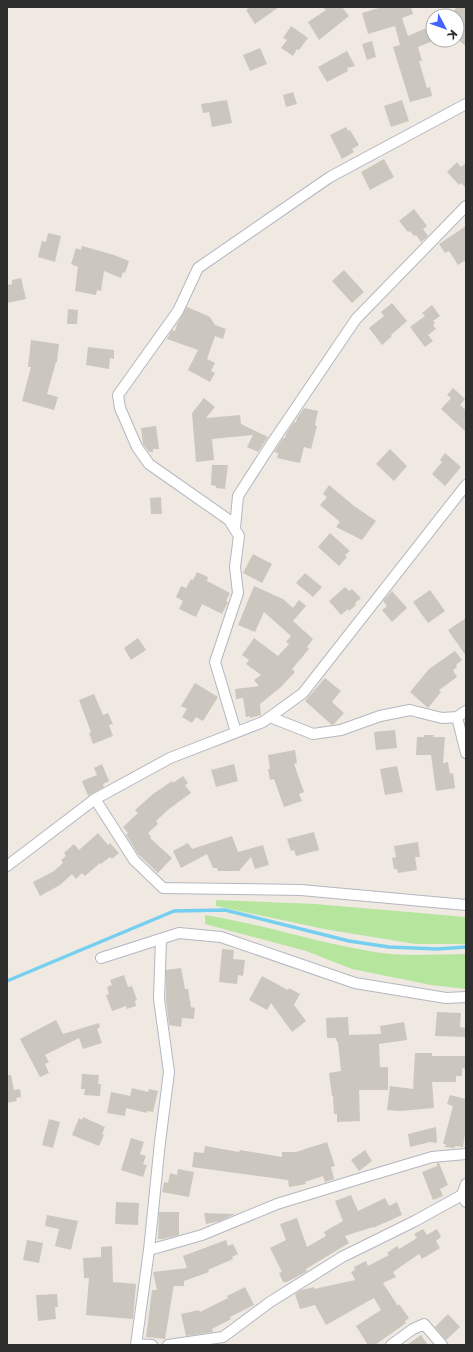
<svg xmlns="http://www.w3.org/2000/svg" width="473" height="1352" font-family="'DejaVu Sans',sans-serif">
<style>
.green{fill:#b6e59e}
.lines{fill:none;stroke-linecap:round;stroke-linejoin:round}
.stream{stroke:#75cff0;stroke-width:3.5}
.building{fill:#cbc7bf}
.minor-casing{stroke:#b4b7c1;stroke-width:12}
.minor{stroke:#fff;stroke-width:10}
</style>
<rect width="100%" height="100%" fill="#efe9e1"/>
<path class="green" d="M216,900L315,904L466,917V944H415L324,929L216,906Z
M205,915C262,924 317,943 375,952C404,957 436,954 466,954V989L431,985L352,969L306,951L205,924Z"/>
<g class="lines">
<path class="stream" d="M7,981L174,911L225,910L349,941L389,947L437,949L466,947"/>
</g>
<path class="building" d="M250,7H279L255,24L246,10Z
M323,7H342L349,16L319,40L308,22L326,10Z
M382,7H411L413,14L402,18L408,36L433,25V41L418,47L422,61H419L427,88L430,87L432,96L410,102L393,47L400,45L395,26L368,34L362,13Z
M457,7H466V46L457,39V16H449Z
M291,26L308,38L299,50L297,49L293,56L281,48L287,40L283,38Z
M372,41L376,57L367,60L362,44Z
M260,48L267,64L250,71L243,55Z
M347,51L355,66L347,68L348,71L327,82L318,67Z
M293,92L297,104L286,107L283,95Z
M227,100L232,123L212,127L209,112L203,113L201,104Z
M402,100L409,121L391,127L384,106Z
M346,127L348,131L350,130L359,145L352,149L354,152L342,159L330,135Z
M384,159L394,177L370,190L361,172Z
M457,162L461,167L466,163V188L461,183L459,185L447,172Z
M414,209L427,226L423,229L428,236L421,242L416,235L414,236L410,231L408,232L399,221Z
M466,226V260L458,265L449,251L445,253L439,244Z
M48,233L61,236L55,262L38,257L42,241L46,242Z
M82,246L114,255L129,261L125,273L123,272L121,278L104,271L101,291L97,290L96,295L75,291L78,267L71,264L76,248L81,250Z
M344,270L364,292L352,303L332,281Z
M21,278L26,299L7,303V285L12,284V280Z
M392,303L407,321L391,335L392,336L382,345L369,328L384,316L381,312Z
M432,305L440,316L433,321L435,323L433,325L436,329L428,335L433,341L425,347L410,327L425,316L422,313Z
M187,307L210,317L215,325L226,329L223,339L215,336L207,359L215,363L211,371L215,373L210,382L188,370L198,350L167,339L172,330L175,331L177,324Z
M68,309L78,310L77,324H67Z
M31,340L59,344L57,362H56L47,394L58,397L54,410L22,401L31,367H28Z
M88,347L114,350V359L110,358L109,369L86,365Z
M453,388L465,399L460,405L466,410V432L441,409L451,398L447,395Z
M204,398L215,407L206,418L240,415L241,424L268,437L258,452L247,447L253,435L212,439L214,460L196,462L192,413Z
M304,408L318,411L315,425L317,426L311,449L304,447L300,463L277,458L278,453L274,452L283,438H285L286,434L294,422H296L297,418Z
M156,426L159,449H153V452H149L143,444L141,428Z
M390,449L407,466L394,481L376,464Z
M445,453L461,467L445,486L432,474L442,462L440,460Z
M212,465H228L225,489L216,488V486L211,485Z
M329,485L354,506L376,521L362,540L336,527L340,522L320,505L327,497L323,494Z
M161,497L162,514H151L150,498Z
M330,533L350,551L345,555L347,557L339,566L318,547Z
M253,554L272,564L262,583L243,573Z
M197,572L208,577L207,581L230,593L226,601L228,602L222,614L202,604L196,617L179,609L183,601L176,597L181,586L186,588L191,579L193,580Z
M305,573L322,587L313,597L296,583Z
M254,586L283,599L293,608L299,600L306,606L293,621L313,639L307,647L309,649L292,669L295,672L281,687L260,704L261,715L250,718V716L246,717L243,698L236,699L235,689L259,686L254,680L261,675L246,664L249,660L242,655L254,638L278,656L289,644L286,642L291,636L264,612L255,632L238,625Z
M345,587L349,591L352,589L361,598L355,603L356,605L349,611L348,609L341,615L329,601Z
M430,590L445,611L428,623L413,602Z
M392,591L407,608L392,622L382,610L387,606L383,601Z
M466,618V656L448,630Z
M138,638L146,650L131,660L124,648Z
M455,651L462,660L456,665L457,667L453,670L457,677L439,690L441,692L428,708L410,692L429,669Z
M325,678L341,691L332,702L344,713L334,724L332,725L305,701Z
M195,683L218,697L203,721L196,717L192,723L182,717L187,709L181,706Z
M94,694L103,715L108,713L113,724L109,725L113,736L93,744L89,733L91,732L79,700Z
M395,730L397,748L376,750L374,732Z
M424,735H434L433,737H445L443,763L448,762L450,774L453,773L455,788L436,791L431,755H416L417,737H424Z
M295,750L297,763L294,764L304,792L299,794L302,801L284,807L274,779L270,780L268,769H270L268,755Z
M102,764L109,781L103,784L104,787L88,796L82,781L97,775L94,768Z
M234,764L238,781L216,787L211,770Z
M397,766L403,792L385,795L380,769Z
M183,776L188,783L185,785L191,793L169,809L156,821L158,824L148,833L151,837L150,838L172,858L158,873L138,854L126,835L128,833L123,827L138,813L135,810L153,794L172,781L173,783Z
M314,832L319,850L296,856L294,850L291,851L287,839Z
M98,833L108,845L110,843L119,853L112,859L110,857L101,864L100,863L85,876L82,873L76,879L72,874L60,885L40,896L33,882L54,871L63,863L61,860L66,856L64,853L74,844L79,850Z
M232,836L238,852L263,845L269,865L255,869L251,857L239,871H218L217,868H213L207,854L181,868L173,851L188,843L192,849Z
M418,842L420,857H415L417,870L398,873L397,869H394L392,858L396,857L394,846Z
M222,949L234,950L233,959L245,960L243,976L238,975L237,984L219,982Z
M181,968L185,989H188L191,1007L195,1008L194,1019L182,1018L181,1027L169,1025L166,999V970Z
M124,975L128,987L132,986L137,1000L135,1001L136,1006L127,1009L126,1006L112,1011L106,995L109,994L107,987L112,985L110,980Z
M262,976L288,990L289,988L300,994L294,1005L306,1021L292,1032L271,1003L267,1010L249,1000Z
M437,1012L461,1013L460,1027L466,1028V1037L435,1036Z
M348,1017L349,1035L381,1034L380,1026L404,1022L407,1040L379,1044L380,1067H388V1090H359L360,1121L337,1122V1114H334L333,1096H332L329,1073L341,1071L338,1042H337L336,1038H327L326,1018Z
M56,1020L63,1034L99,1023L100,1027L97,1029L102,1043L83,1049L79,1038L45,1055L49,1062L45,1064L49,1073L40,1077L20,1039Z
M415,1053H432V1056H466V1069L462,1068V1076H456V1082H432L434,1108L399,1111L387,1110L390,1086L413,1089Z
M82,1074L99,1075L98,1084H101L100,1096L84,1095L85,1089H81Z
M7,1075H11L14,1090L20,1089L21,1097L16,1098L17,1101L7,1103Z
M132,1088L148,1092L149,1089L158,1091L153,1112L147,1111V1113L126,1108L125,1116L107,1113L111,1092L130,1096Z
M450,1095L466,1099V1128L463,1147L455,1146V1148L445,1147L446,1144H443L453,1106L447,1104Z
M83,1117L105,1127L102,1134L104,1135L99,1146L72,1135L79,1118L82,1120Z
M49,1119L60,1122L53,1148L42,1145Z
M436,1127L437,1143L430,1142L410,1147L408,1134Z
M131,1138L144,1142L140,1154L146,1156L143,1164L147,1165L143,1177L121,1170Z
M327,1142L335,1166L331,1167L334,1179L325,1182L323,1176L305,1182L306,1184L289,1187L288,1180L192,1167L194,1152L204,1153L205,1146L239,1152L240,1150L282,1157V1152H296Z
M365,1150L372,1161L359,1171L351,1160Z
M437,1163H439L448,1185L440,1189L443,1196L433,1200L422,1172L437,1166Z
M178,1169L194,1172L189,1197L162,1192L164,1182L168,1183L170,1173L177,1175Z
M351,1195L358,1211L385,1198L389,1206L397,1202L402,1215L373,1228V1227L345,1236L349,1243L306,1269L307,1271L304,1273L287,1282H283L279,1273L282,1272L270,1248L286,1240L280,1224L297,1218L307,1247L326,1236L324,1232L343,1221L335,1201Z
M116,1202L139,1203L138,1225L115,1224Z
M159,1212H179V1235L163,1239H158Z
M204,1213L235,1214L220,1221L206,1224Z
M47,1215L78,1221L71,1250L55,1246L59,1229L45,1226Z
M423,1229L427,1235L437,1229L441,1237L436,1241L440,1248L422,1259L419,1254L393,1272L396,1277L383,1283L398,1306L399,1304L409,1318L405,1321L406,1323L375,1345H368L356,1326L381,1310L374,1298L326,1325L315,1305L300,1309L295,1294L301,1290L314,1287V1289L355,1280L351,1272L355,1270L354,1267L366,1261L368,1266L389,1255L387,1253L397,1246L399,1249L417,1238L414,1234Z
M27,1240L43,1243L39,1263L23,1260Z
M226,1240L228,1246L233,1244L238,1254L232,1257L233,1259L208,1270L209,1272L184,1281V1286H174V1284L165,1339L146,1337L152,1290H157L153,1272L187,1268L183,1256Z
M112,1246L113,1282L136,1284L133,1319L86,1315L89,1278H84L83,1258L101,1257V1247Z
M245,1287L254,1305L230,1317L231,1319L212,1329L213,1332L186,1336L181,1314L199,1310L200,1312L228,1298L227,1296Z
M57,1294L58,1307H55L56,1319L38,1321L36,1295Z
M448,1314L460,1327L446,1340L435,1327Z
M421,1335L428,1345H407Z"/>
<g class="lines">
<g class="minor-casing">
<path id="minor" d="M235,528L238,496L272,443L356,319L466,206
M270,717L313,734L341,730L380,716L410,710L442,718L457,717L466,711
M457,717L466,753
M236,732L215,662L238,593L235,567L239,536L229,520L149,464L137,447L120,408L118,395L178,311L198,268L330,177L466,104
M95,799L134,860L163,888L301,890L466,905
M7,866L95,799L170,758L263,722L303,693L466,485
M101,958L179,933L221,937L355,983L446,998L466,997
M466,1184L462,1195L466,1202
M149,1250L202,1235L277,1204L365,1177L432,1157L466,1154
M136,1344L152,1345
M136,1345L149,1250L160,1142L169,1072L159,999L161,939
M168,1345L223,1337L270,1302L342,1257L415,1221L462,1195
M391,1345L413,1329L424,1324L442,1345"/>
</g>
<use href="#minor" class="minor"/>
</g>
<rect width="473" height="1352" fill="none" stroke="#2e2e2e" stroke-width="16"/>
<g transform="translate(445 28) rotate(131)"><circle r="19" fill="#ffffff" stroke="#ababab"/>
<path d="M0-3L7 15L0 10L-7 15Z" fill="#4264fb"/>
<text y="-6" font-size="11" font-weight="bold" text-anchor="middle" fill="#2e2e2e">K</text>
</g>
</svg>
